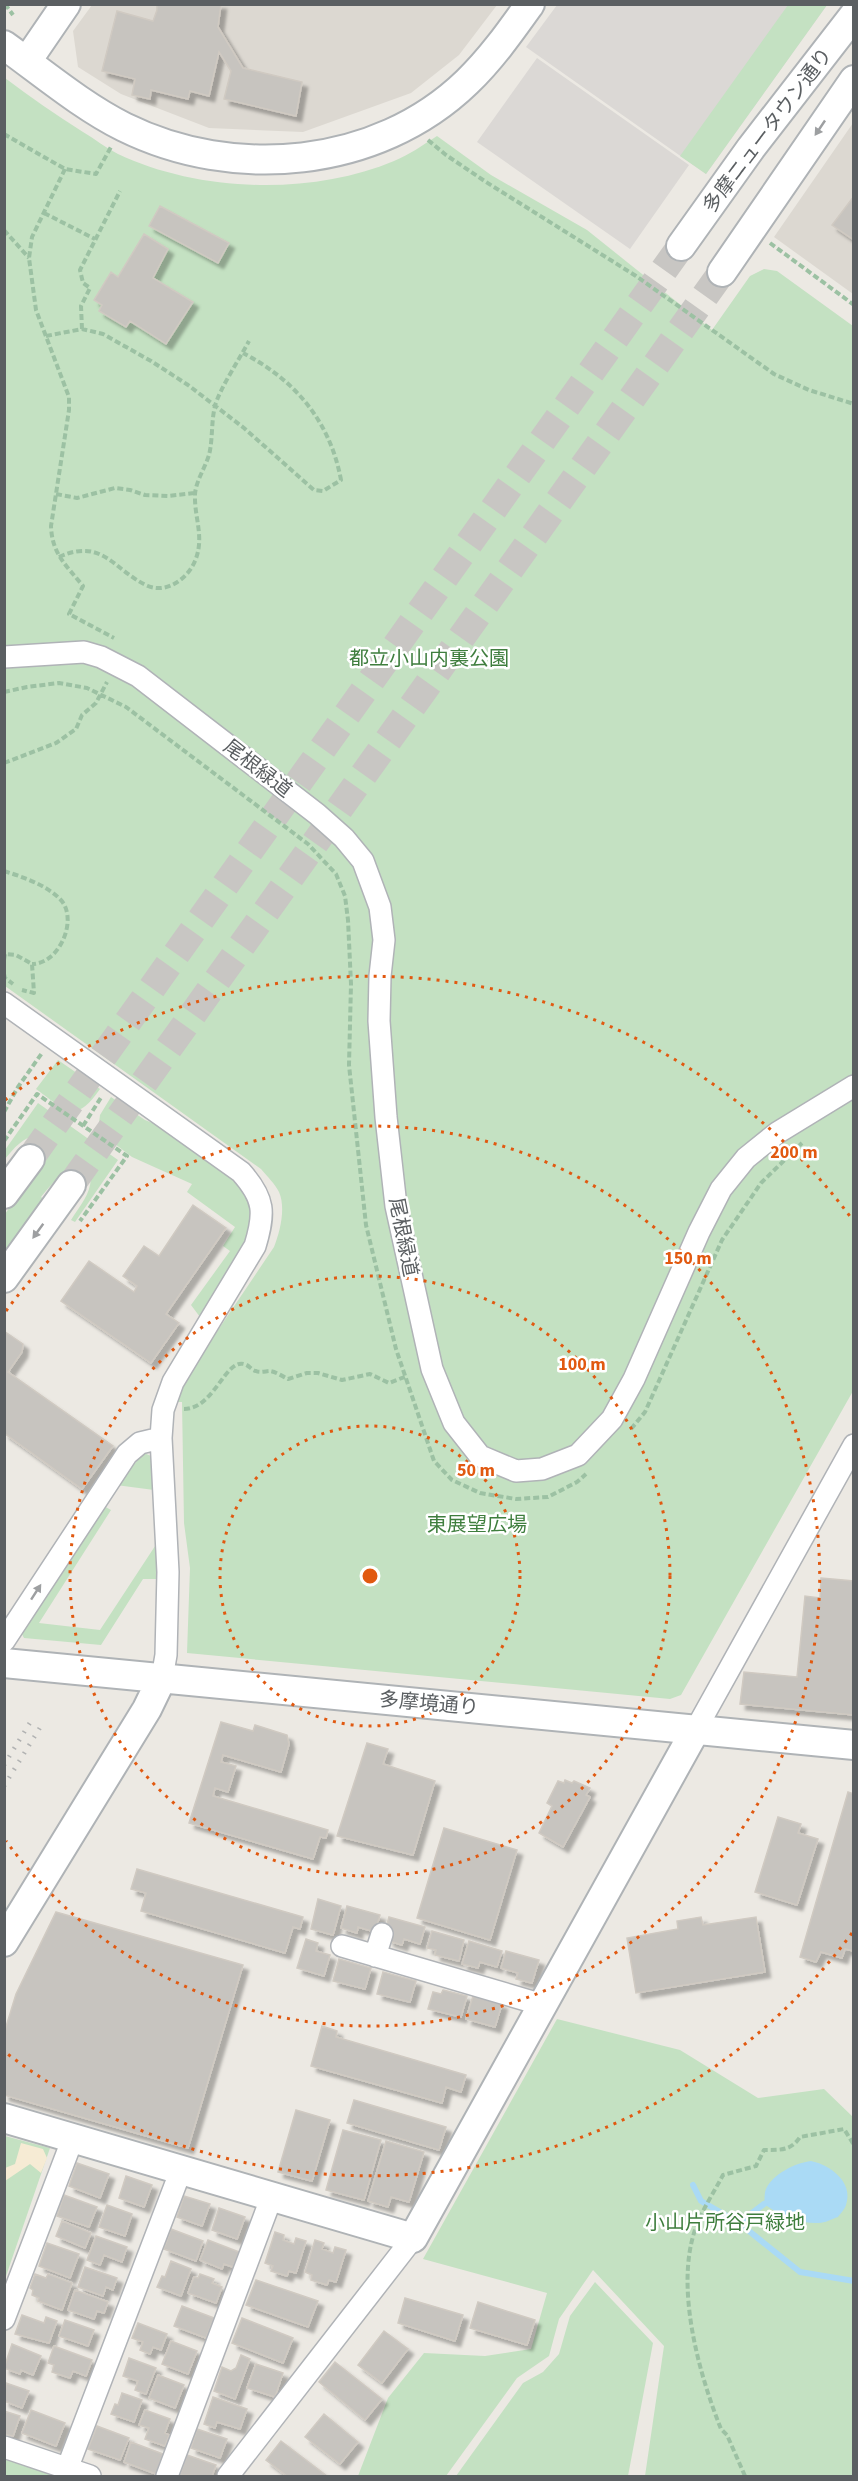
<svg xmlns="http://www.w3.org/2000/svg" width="858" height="2481" font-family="'Source Sans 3','Noto Sans JP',sans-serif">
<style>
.industrial{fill:#dbd8d5}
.education{fill:#dcd8d1}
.green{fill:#c4e1c2}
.sand{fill:#f6ebd4}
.water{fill:#aadaf5}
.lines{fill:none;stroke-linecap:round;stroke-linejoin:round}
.stream{stroke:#aadaf5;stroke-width:6}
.building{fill:#c7c4bf;stroke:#d0cac2;stroke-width:1.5;filter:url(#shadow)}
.secondary-tunnel{stroke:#c8c6c3;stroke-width:28;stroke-dasharray:28 14;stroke-linecap:butt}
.street-casing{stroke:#b0b3b7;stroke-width:24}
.secondary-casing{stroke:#afb3b6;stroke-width:32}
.path{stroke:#9cc1a3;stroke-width:4;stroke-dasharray:6 3;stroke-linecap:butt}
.street{stroke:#fff;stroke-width:21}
.secondary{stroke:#fff;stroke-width:28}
.rail{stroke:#b1b2b2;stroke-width:4.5;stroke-dasharray:1.5 8;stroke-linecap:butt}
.oneway{fill:#9d9fa1}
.ring{fill:none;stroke:#e15910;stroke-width:3;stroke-dasharray:3 6}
.labels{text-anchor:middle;stroke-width:5;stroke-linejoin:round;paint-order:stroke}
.street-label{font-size:20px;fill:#5b5f62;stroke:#fff}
.park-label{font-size:20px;fill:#3f7e3e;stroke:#fff}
.centre{fill:#e15910;stroke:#fff;stroke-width:3}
.ring-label{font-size:18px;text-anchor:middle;font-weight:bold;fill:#e15910;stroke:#fff;stroke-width:5;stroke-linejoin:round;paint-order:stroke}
</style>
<defs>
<filter id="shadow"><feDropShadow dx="5.5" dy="5.5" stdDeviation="1.5" flood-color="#0004"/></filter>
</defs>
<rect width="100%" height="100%" fill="#ece9e3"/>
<path class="industrial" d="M557,5H827L706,174L526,47Z
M537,58L689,165L630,249L477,142Z"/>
<path class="education" d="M92,5H497L459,55L411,93L303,132L209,128L121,94L78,67L73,31Z
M853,123V294L774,237Z"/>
<path class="green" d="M788,5H827L706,174L680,156Z
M5,78C30,97 56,115 83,132C95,139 106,148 118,154C198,192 311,196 394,161C409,155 423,145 437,136L491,175L587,230L712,330L750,276L764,269L777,271L853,326V1391L681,1695L670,1699L187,1653L190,1568L184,1523L182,1402H176L187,1376L274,1247C280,1232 286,1208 279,1192C275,1184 267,1176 261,1169L5,986Z
M58,1060L100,1089C75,1125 66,1111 36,1089Z
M111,1097L145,1120L160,1126L235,1179L253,1203L249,1242L200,1317L191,1305L230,1251L223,1246L235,1227L187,1192L192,1184L132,1157L98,1131L100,1115Z
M38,1103L118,1160L75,1222L71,1220C81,1204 94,1191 90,1171L81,1166C63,1169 52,1184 41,1197L45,1200L5,1254V1214L24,1187L27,1189C37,1174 47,1160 46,1142L38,1135C23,1137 14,1148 5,1159V1150Z
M144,1453L151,1456L154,1490L116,1485Z
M102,1505L111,1510L39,1623L100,1630L159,1540V1579H143L101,1645L24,1638L21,1632Z
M557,2019L680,2050L758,2098L824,2089L853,2117V2476H645L664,2346L593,2270L559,2319L549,2356L517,2378L446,2476H358L388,2398L424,2353L485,2356L531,2349L547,2293L423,2259Z
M5,2136L50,2148L5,2279L4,2136Z
M595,2282L653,2343L628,2476H456L523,2383L543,2372L559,2354L570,2316Z
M5,2457L62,2476H5Z"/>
<path class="sand" d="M21,2143L43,2149L47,2158L41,2173L30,2164L5,2181V2168L15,2164Z"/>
<path class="water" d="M811,2161C830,2165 854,2182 846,2205C845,2209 840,2214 838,2217C832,2219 825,2223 819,2223C800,2224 779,2215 764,2204C765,2200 764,2193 766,2189C773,2174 795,2163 811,2161Z"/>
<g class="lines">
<path class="stream" d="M693,2185L701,2201L739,2223
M764,2204L739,2223L800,2272L854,2281"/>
</g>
<path class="building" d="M157,4H221L218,27L243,68L302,82L296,116L224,99L231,71L219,52L209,96L190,91L188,99L151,90L150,99L132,95L135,79L102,71L117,11L153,21L157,10Z
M854,196V240L832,225Z
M160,206L229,243L218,263L149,226Z
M144,234L168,249L153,278L193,302L166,344L130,321L126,327L99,311L102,305L94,300L111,272L118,277Z
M193,1205L226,1228L166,1314L179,1323L151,1363L61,1301L89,1261L134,1292L137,1286L123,1276L144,1246L159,1256Z
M4,1331L23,1344L22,1352L8,1372L113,1446L82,1489L4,1433Z
M821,1578L854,1581V1715L740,1704L744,1672L797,1677L805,1596L820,1598Z
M221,1722L253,1731L255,1725L287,1735L289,1744L281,1772L223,1755L221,1762L236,1766L228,1792L215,1788L213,1796L328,1830L326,1838L320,1837L313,1859L189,1823Z
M367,1743L388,1749L383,1764L435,1781L413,1855L337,1836Z
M565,1780L572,1783L574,1781L590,1788L586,1795L590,1797L563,1847L539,1833L552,1806L547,1803L558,1781L564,1783Z
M848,1792L854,1794V1951L845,1949L842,1958L821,1952L816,1962L800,1957Z
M778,1817L801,1824L798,1833L818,1839L797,1905L755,1892Z
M444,1828L517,1850L490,1940L417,1918Z
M137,1869L303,1917L300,1929L293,1927L285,1953L141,1911L146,1893L131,1889Z
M318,1899L341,1906L333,1935L311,1929Z
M347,1906L380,1915L375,1932L358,1927L357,1933L341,1928Z
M56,1912L243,1965L188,2148L4,2095V2033L16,1994Z
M389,1917L425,1927L420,1944L404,1939L402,1945L389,1941L385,1931Z
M701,1917L703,1925L756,1917L765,1972L636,1993L627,1938L678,1929L677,1921Z
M432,1931L464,1940L459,1961L435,1955L436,1950L427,1948Z
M306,1939L318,1943L316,1951L330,1955L324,1976L297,1968Z
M469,1941L502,1951L497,1967L480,1962L478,1968L462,1964Z
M506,1951L539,1960L532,1983L516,1979L518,1973L501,1968Z
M339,1959L371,1968L365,1989L333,1981Z
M383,1972L416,1981L410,2002L377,1994Z
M443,1990L467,1996L461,2017L428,2009L433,1992L441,1994Z
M473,1996L502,2004L495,2027L466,2019Z
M322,2026L337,2031L336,2037L466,2075L461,2092L446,2087L442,2103L311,2066Z
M354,2100L446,2127L439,2150L347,2123Z
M296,2110L330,2120L312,2181L278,2172Z
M343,2130L381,2140L364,2200L326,2190Z
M386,2141L424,2152L409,2202L391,2197L388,2207L368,2201Z
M77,2163L109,2174L100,2198L69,2186Z
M126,2176L152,2185L144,2207L119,2198Z
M64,2195L97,2207L89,2227L57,2216Z
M184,2196L210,2204L202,2226L177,2217Z
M107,2205L132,2214L125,2236L99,2227Z
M219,2208L245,2217L237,2239L212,2230Z
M62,2221L91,2233L85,2248L56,2236Z
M171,2229L203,2241L196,2261L164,2249Z
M275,2232L284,2235L283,2240L294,2244L296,2238L306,2241L296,2273L289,2271L287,2276L271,2271L273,2266L265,2263Z
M96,2236L127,2247L122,2262L104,2255L100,2265L87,2260Z
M208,2240L239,2252L233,2267L224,2264L222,2269L200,2260Z
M315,2240L324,2243L322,2249L333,2253L335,2247L346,2250L336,2282L329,2280L327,2285L311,2280L312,2275L305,2272Z
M47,2243L79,2254L70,2278L39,2266Z
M171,2261L191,2269L181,2296L157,2287L162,2276L165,2277Z
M85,2267L117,2278L113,2290L106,2287L103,2296L78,2287Z
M35,2274L46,2278L48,2274L72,2283L62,2310L38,2301L39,2298L32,2295L33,2290L30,2288Z
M200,2274L214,2279L212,2283L222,2287L216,2303L188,2293L194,2277L198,2278Z
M256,2280L318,2301L308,2327L246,2305Z
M75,2290L108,2302L104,2313L97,2311L94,2319L68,2310Z
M405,2298L463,2315L455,2341L398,2323Z
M478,2302L535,2320L527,2345L470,2328Z
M182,2306L214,2318L206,2338L174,2326Z
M22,2315L44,2323L46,2317L57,2321L49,2343L15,2334Z
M242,2318L293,2338L283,2363L232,2343Z
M65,2320L94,2330L88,2346L59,2336Z
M138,2323L167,2334L161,2350L153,2347L150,2354L140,2350L143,2342L132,2338Z
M384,2331L408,2349L382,2383L358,2365Z
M171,2341L197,2351L188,2374L162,2364Z
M12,2344L41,2356L33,2375L21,2370L20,2374L4,2368Z
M54,2346L92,2360L86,2376L73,2371L70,2378L52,2372L54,2365L48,2363Z
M241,2355L250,2359L235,2399L214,2391L222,2367L231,2371L236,2368Z
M129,2358L156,2368L146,2394L135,2390L138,2381L123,2376Z
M335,2362L382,2399L365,2420L319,2382Z
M256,2364L283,2373L275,2397L247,2388Z
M158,2375L184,2385L175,2408L149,2398Z
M6,2383L29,2391L22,2408L4,2401Z
M122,2393L142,2400L134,2422L111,2414L115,2404L118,2405Z
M213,2397L247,2409L240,2429L217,2422L215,2428L204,2424Z
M31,2410L65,2423L56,2446L22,2433Z
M145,2410L170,2419L165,2433L169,2435L165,2446L145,2439L149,2428L139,2425Z
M4,2411L20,2416L13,2436L4,2434Z
M324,2414L358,2442L340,2464L305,2437Z
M97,2426L129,2438L120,2460L88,2449Z
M197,2429L227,2439L220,2458L191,2448Z
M281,2441L327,2476H287L266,2460Z
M131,2442L163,2454L156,2474L124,2462Z
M187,2455L216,2465L212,2476L180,2475Z"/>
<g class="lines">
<path class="secondary-tunnel" d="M30,1159L681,246
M71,1185L722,272"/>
<g class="street-casing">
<path id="street" d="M4,657L84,652L101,657L138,676L317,814L344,838L363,861L380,907L384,940L380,976L379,1021L386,1117L396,1206L432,1369L454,1423L480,1456L516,1471L542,1469L578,1455L612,1419L634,1379L699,1232L721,1189L746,1158L777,1133L854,1086
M4,1003L241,1172C265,1199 265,1213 255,1246L173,1382L163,1410L161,1438L168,1572L166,1655L162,1678
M4,1641L127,1454L140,1443L161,1438
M696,1729L854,1445
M342,1946L543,2005
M375,1956L382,1934
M4,2319L73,2138
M4,2447L90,2476
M67,2469L181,2170
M167,2476L272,2196
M228,2476L413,2238"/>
</g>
<g class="secondary-casing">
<path id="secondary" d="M4,45C43,73 82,106 124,127C233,181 377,169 467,82C491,59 510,32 530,4
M27,61L66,4
M681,246L751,148L854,15
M722,272L854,80
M4,1194L30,1159
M4,1278L71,1185
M4,1663L854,1745
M4,1942L147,1709L162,1678
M4,2118L413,2238L696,1729"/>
</g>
<path class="path" d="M5,4L13,15
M4,134L65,169L96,174L111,147
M428,140L446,155L486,182L636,276L774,374L809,390L854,404
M65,169L32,237L29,258L36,310L69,397V410L51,526C52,554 66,565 83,586L69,614L114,638
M44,213L95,239
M4,230L29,258
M770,243L854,305
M82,329L81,306L90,288L83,283L80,270L120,191
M46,336L82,329L103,334L151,361L188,385L244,428L314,490L323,491L341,480C330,421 295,380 243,353
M56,494L77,498L115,488L130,490L145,495L168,496L195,493
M59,557C103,537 114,571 148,586C167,594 188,578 195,561C205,537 194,518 195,494C196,481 205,468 209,455C213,439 211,422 215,406C219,390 240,358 249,341
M4,692L27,687L59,683L87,688L126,707L308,844L336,874L345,896L348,920L351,984L349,1065L366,1225L396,1349L434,1461L452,1480L480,1493L516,1499L548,1497L577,1482L586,1474
M4,763L56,743L76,729L82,715L96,703L107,682
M4,871C23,877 46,885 60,899C79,918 60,964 32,964
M4,960L5,954L16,955L32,964L34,993L22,990
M4,974L5,978L13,984
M4,1112L18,1087L42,1053
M83,1126L102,1096
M4,1141L37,1094L127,1156L80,1221
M184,1409C214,1409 225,1359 244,1364C249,1365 251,1370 256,1371C260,1373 266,1371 270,1371C276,1372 282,1376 288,1379L307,1373H318L342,1380L370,1374L389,1383L407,1376
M631,1429L645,1412L722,1240L761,1183L802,1143
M745,2476L727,2435L721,2429C699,2374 676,2291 694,2233C700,2213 713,2194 723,2175L756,2166L764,2150C780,2150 791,2151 800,2137L844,2129L854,2145"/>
<use href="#street" class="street"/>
<use href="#secondary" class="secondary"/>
<path class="rail" d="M4,1765L31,1721
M4,1786L41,1726"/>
</g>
<defs><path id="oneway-solid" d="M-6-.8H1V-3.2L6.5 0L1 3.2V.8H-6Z" transform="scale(1.5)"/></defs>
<g class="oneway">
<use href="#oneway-solid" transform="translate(820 128) rotate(124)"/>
<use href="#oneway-solid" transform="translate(38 1231) rotate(126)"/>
<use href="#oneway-solid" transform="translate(36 1592) rotate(-57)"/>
</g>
<g class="ring">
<circle cx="370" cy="1576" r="150"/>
<circle cx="370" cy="1576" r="300"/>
<path d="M6 1311A450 450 0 1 1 6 1841"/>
<path d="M852 1933A600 600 0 0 1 5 2052M5 1100A600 600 0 0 1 852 1219"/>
</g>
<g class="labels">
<g class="street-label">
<text transform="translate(767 130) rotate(-53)" y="7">多摩ニュータウン通り</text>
<text transform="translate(258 768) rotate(38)" y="7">尾根緑道</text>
<text transform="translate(404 1237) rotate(79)" y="7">尾根緑道</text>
<text transform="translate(429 1703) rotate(5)" y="7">多摩境通り</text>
</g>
<g class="park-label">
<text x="429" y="665">都立小山内裏公園</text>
<text x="477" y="1531">東展望広場</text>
<text x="725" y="2229">小山片所谷戸緑地</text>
</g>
</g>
<circle cx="370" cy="1576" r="9" class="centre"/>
<g class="ring-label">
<text x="794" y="1158">200 m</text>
<text x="688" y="1264">150 m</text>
<text x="582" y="1370">100 m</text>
<text x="476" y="1476">50 m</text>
</g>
<rect width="858" height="2481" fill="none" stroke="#5b5f62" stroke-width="12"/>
</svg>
